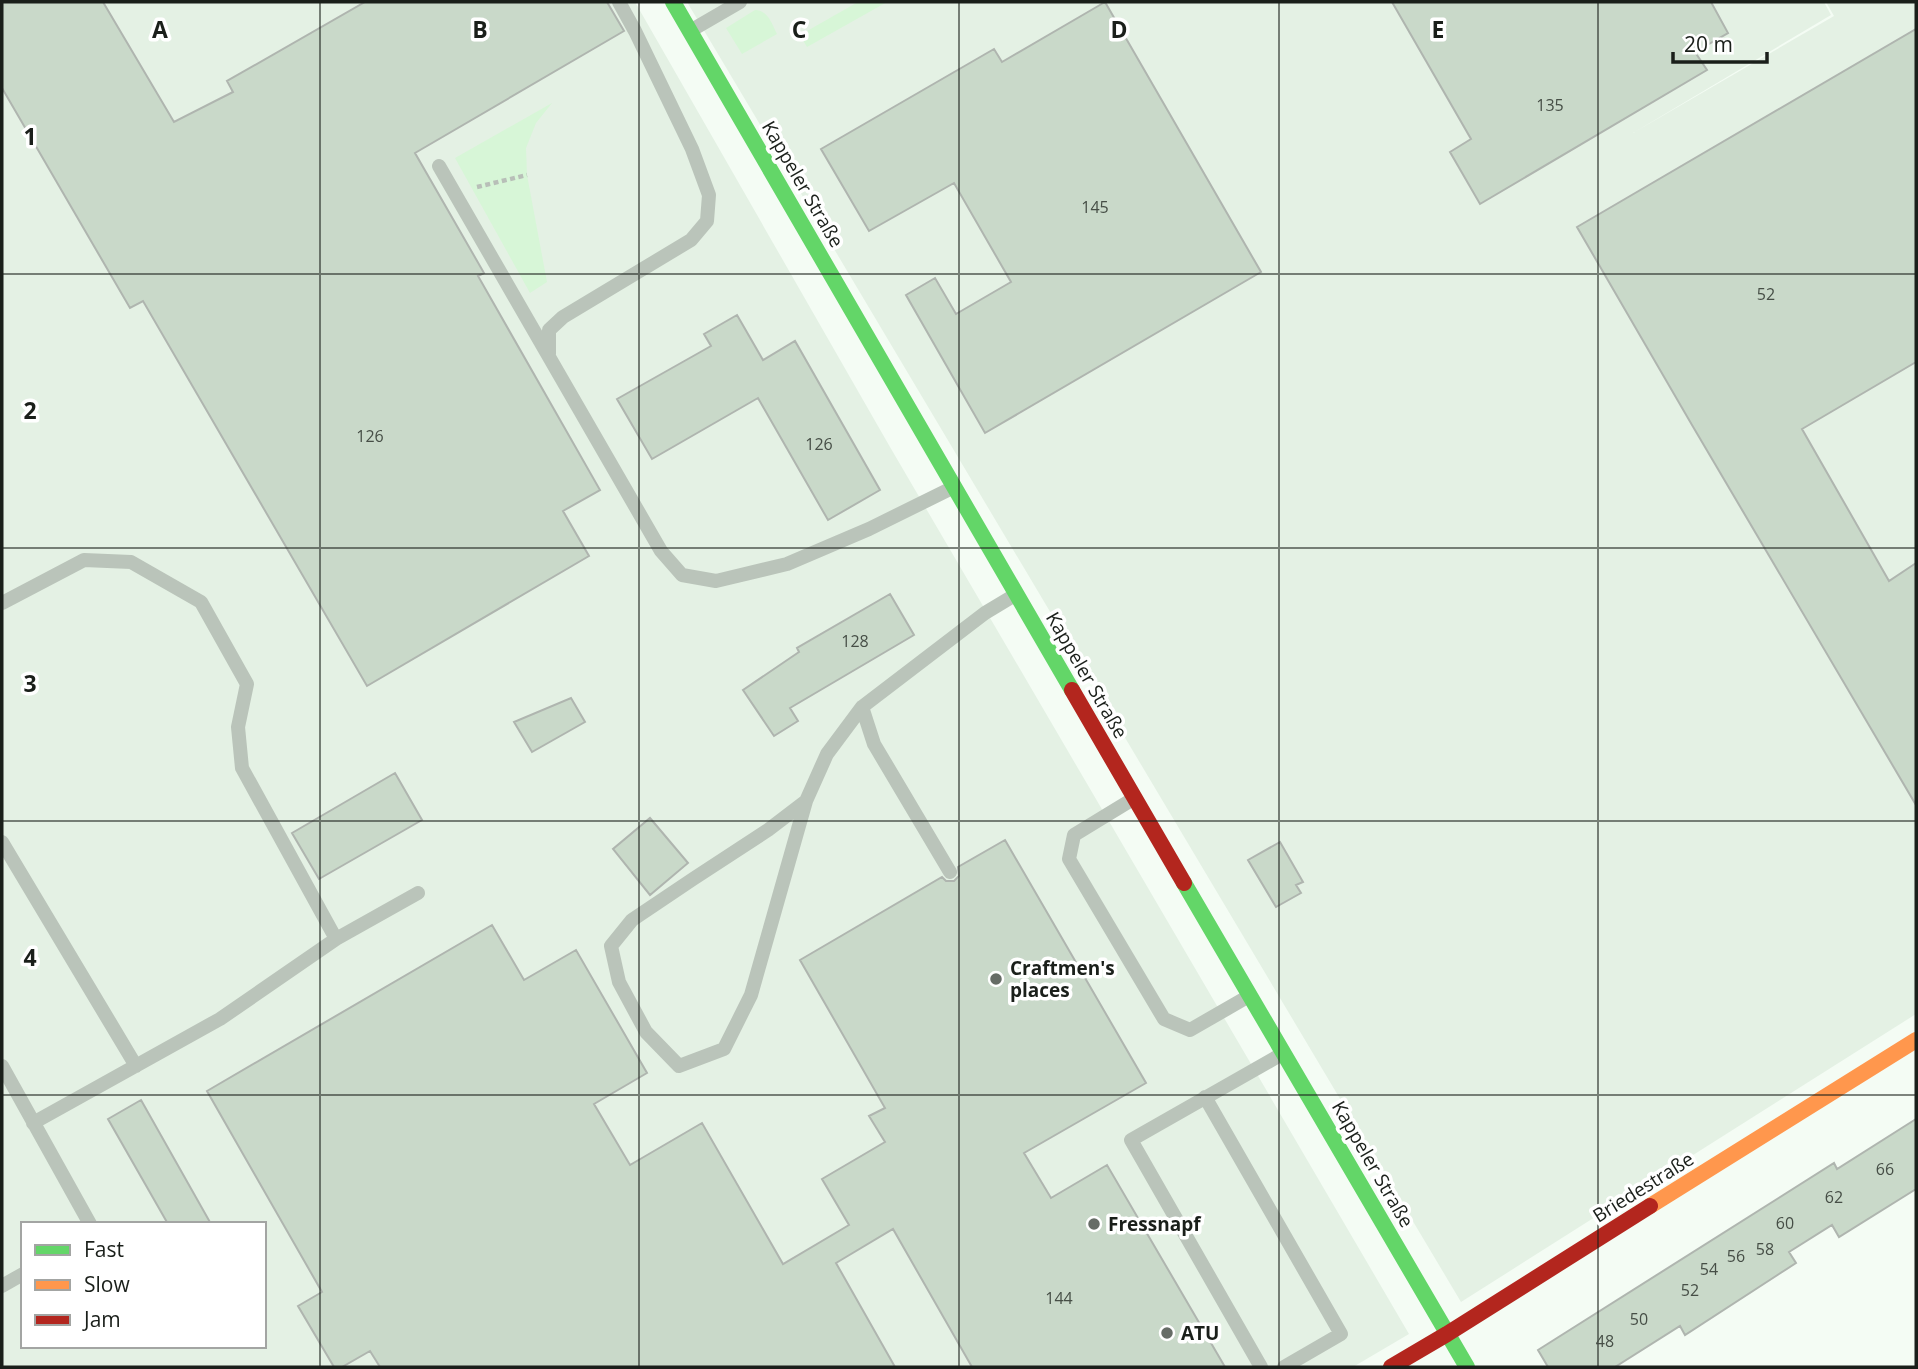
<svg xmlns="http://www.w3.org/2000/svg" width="1918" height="1369" font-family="'Open Sans',sans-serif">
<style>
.built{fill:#e4f1e4;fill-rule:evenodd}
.green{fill:#d7f6d7}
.building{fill:#c9d9c9;stroke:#afb5af;stroke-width:2}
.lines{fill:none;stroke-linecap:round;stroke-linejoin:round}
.path{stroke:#b8bfb8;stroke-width:4.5;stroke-dasharray:5 3.5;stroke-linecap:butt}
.lane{stroke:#bac4ba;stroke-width:14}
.fast{stroke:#63d668;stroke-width:16}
.slow{stroke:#ff974d;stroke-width:16}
.jam{stroke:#b3261e;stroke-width:16}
.grid{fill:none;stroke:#1a1f1a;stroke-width:2;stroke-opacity:0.55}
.poi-dot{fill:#666c66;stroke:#fff;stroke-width:2.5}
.labels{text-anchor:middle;stroke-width:7;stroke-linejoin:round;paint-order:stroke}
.number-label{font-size:16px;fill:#464e46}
.street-label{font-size:19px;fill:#1a1f1a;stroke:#fff}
.poi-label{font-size:19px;font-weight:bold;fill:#1a1f1a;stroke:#fff;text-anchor:start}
.grid-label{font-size:23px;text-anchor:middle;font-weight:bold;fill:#1a1f1a;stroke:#fff;stroke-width:7;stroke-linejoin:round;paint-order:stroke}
</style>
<rect width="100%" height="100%" fill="#f4fcf4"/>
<path class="built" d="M2,2H635L890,447L1409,1334L1353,1367H2ZM23,1224H264V1346H23Z
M687,2H1824L1831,15L1633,133L1834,16L1826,2H1916V1014L1461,1302Z"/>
<path class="green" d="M858,2H887L807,47L800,35Z
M755,10C768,10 772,24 777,34L742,54L726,28Z
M552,103L536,123L526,148L527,175L547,282L530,293L455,158Z"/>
<path class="building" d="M2,2H103L174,122L233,92L227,81L365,2H607L624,31L415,153L484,273L478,276L600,490L563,511L589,556L367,686L143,301L130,308L2,88Z
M1105,2L1261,272L985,433L906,295L935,278L956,314L1011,282L954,183L869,231L821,149L994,49L1002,62Z
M1392,2H1711L1728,33L1695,52L1707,70L1480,204L1450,152L1471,139Z
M1916,29V362L1802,429L1889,581L1916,563V805L1692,425L1577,227Z
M737,315L763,360L795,341L880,490L828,520L758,398L652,459L617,399L711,346L704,334Z
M890,594L914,635L790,708L798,721L774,736L743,690L799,652L797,648Z
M571,698L585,722L532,752L514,722Z
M395,773L422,820L319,879L292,833Z
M650,818L688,863L650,895L613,849Z
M1005,840L1146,1083L1024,1153L1051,1198L1107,1165L1225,1367H972L893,1229L836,1263L895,1367H380L370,1351L342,1367H334L298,1306L322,1292L207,1091L492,925L524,980L576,950L647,1073L594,1104L630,1165L702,1123L783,1264L849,1225L822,1179L885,1142L869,1116L885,1108L800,960L942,877L946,881H954L959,876L958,867Z
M1280,842L1303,882L1296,885L1301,893L1276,907L1248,860Z
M141,1100L211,1224H168L108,1119Z
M1916,1119V1189L1839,1237L1832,1225L1789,1252L1796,1263L1685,1335L1680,1326L1615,1367H1548L1538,1350L1834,1163L1837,1169Z"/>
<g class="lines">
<path class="path" d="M477,187L527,175"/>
<path class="lane" d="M690,31L740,2
M439,166L661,551L682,575L716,581L787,564L869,529L952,488
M549,354V330L563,317L691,240L707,221L709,195L692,149L635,31L619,2
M2,603L84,560L131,562L201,602L247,684L238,727L242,768L336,939
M862,707L874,744L950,872
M1133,799L1074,835L1069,859L1164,1019L1190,1030L1249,996
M806,801L768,830L693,879L632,920L611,946L619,982L646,1032L679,1066L724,1049L751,995L806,801L827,754L862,707L985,613L1015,595
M2,842L136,1066
M2,1066L90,1224
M1205,1097L1341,1334L1284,1367
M33,1123L220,1019L336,939L418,893
M2,1286L23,1274
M1261,1367L1131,1140L1282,1054"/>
<path class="fast" d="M673,2L1072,690
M1184,883L1467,1367"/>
<path class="slow" d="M1650,1206L1916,1040"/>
<path class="jam" d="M1072,690L1184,883
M1391,1367L1447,1334L1650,1206"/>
</g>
<path class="grid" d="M320,2V1367M639,2V1367M959,2V1367M1279,2V1367M1598,2V1367M2,274H1916M2,548H1916M2,821H1916M2,1095H1916"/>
<g class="poi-dot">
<circle cx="996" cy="979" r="7"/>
<circle cx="1094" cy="1224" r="7"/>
<circle cx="1167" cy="1333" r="7"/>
</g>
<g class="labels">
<g class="number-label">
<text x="1550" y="111">135</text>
<text x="1095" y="213">145</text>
<text x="1766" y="300">52</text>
<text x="370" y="442">126</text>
<text x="819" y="450">126</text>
<text x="855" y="647">128</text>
<text x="1885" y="1175">66</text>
<text x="1834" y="1203">62</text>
<text x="1785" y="1229">60</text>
<text x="1765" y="1255">58</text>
<text x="1736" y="1262">56</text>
<text x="1709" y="1275">54</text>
<text x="1690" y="1296">52</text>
<text x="1059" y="1304">144</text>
<text x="1639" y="1325">50</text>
<text x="1605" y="1347">48</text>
</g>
<g class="street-label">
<text transform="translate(803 184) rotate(60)" y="7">Kappeler Straße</text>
<text transform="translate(1087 675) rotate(60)" y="7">Kappeler Straße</text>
<text transform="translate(1373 1164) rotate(60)" y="7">Kappeler Straße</text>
<text transform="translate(1643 1187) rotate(-32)" y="7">Briedestraße</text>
</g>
<g class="poi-label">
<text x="1010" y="975">Craftmen's<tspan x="1010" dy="22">places</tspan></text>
<text x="1108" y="1231">Fressnapf</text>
<text x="1181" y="1340">ATU</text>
</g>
</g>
<g class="grid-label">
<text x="160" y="38">A</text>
<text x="480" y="38">B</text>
<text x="799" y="38">C</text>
<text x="1119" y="38">D</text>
<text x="1438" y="38">E</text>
<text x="30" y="145">1</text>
<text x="30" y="419">2</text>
<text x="30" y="692">3</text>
<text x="30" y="966">4</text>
</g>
<rect width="1918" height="1369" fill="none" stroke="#1a1f1a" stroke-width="7"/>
<rect x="21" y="1222" width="245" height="126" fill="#ffffff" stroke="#a3a5a3" stroke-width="2"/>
<rect x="35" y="1245" width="35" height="10" fill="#63d668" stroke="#a3a5a3" stroke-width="2"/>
<text x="84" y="1257" font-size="21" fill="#1a1f1a">Fast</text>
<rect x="35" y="1280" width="35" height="10" fill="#ff974d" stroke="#a3a5a3" stroke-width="2"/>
<text x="84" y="1292" font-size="21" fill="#1a1f1a">Slow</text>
<rect x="35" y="1315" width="35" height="10" fill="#b3261e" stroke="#a3a5a3" stroke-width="2"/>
<text x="84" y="1327" font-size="21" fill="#1a1f1a">Jam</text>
<path d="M1673 52v10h94v-10" fill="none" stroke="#1a1f1a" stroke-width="3.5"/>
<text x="1684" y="52" font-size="21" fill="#1a1f1a" stroke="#ffffff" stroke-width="5" paint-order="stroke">20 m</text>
</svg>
